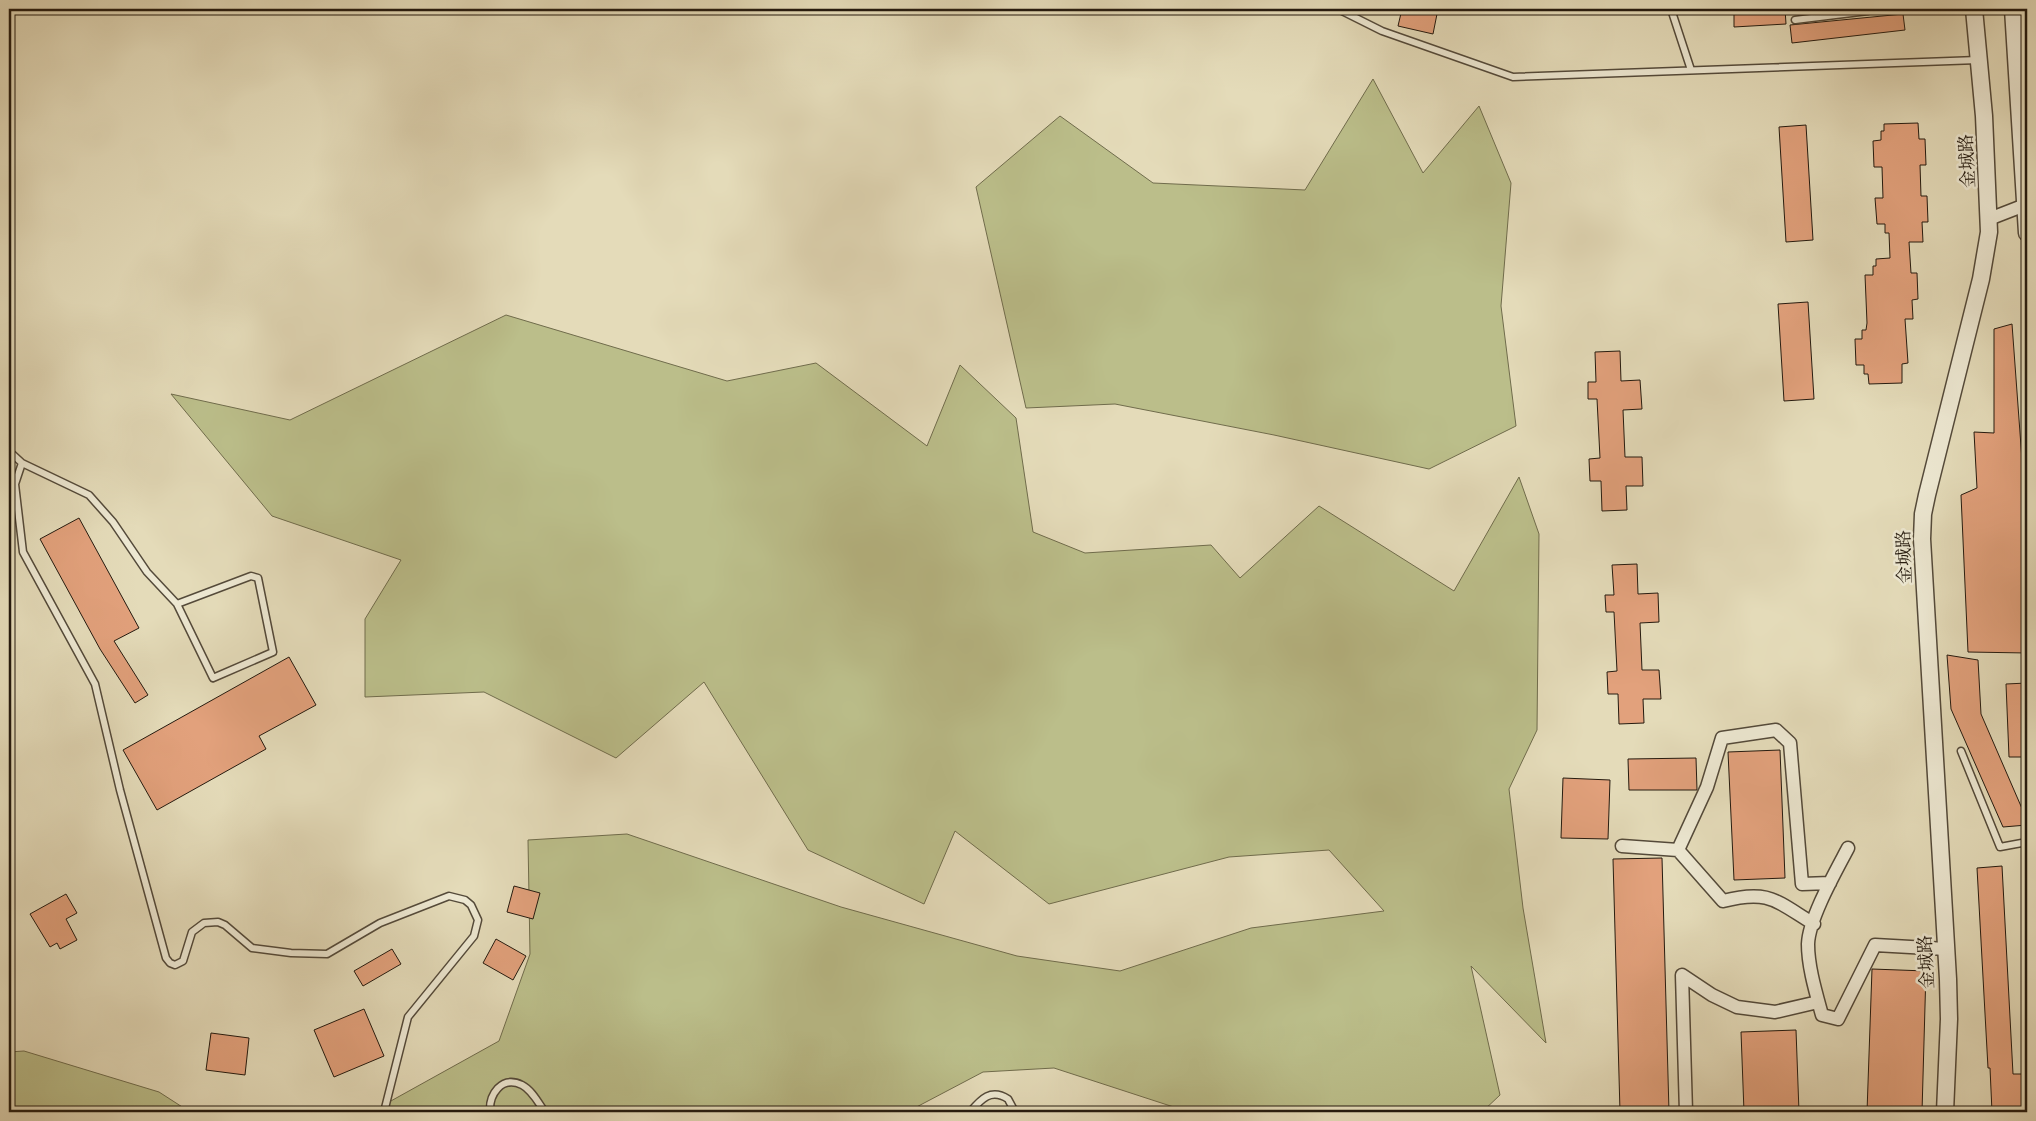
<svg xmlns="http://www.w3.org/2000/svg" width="2036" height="1121" font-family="Cardo,'Noto Serif SC',serif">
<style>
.green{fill:#bbbe8a;stroke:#706c4c}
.building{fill:#e2a17c;stroke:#241a0f}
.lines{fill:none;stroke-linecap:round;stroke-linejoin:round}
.service-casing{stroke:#544a3a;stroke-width:9}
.minor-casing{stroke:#544a3a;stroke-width:15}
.tertiary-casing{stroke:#544a3a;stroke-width:19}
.service{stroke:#ede8d2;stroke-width:6}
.minor{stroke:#ede8d2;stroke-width:12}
.tertiary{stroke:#ede8d2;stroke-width:16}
.labels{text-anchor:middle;stroke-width:5;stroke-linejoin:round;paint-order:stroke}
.street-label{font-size:18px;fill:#241a0f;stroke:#ede8d2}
</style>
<rect width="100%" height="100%" fill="#e4dbb9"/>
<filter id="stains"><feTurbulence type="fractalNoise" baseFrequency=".004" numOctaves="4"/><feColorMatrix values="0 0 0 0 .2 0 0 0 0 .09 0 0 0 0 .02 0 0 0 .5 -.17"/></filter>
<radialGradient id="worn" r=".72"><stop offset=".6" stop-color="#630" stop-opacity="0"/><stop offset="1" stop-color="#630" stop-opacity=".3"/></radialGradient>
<path class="green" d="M1373,79L1423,173L1479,106L1511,183L1501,306L1516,426L1429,469L1274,435L1115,404L1026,408L976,187L1060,116L1153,183L1305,190Z
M506,315L727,381L816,363L927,446L960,365L1016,418L1033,532L1085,553L1211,545L1240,578L1319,506L1454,591L1519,477L1539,534L1537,730L1509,789L1523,908L1546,1043L1471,966L1500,1095L1482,1112H1189L1054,1068L983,1072L907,1112H371L499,1041L530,954L528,840L627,834L841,907L1017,956L1120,971L1251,928L1384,911L1329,850L1229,857L1049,904L955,831L924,904L808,850L704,682L616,758L484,692L365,697V619L401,560L272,516L171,394L290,420Z
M24,1051L159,1092L190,1112H9V1052Z"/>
<path class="building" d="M1402,9H1438L1433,34L1398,26Z
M1734,9H1785L1786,24L1734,27Z
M1903,14L1905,30L1792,43L1790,25Z
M1918,123L1919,139H1925L1926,165H1920L1921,196H1927L1928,222H1922L1923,242H1909L1911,273H1917L1918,299L1912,300L1913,319H1905L1908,363L1902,364V383L1869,384L1868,374H1864V365H1856L1855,339H1862V330H1866L1867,323L1865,275H1873V266H1876V259L1890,258L1889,233H1885V224H1877L1875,198H1883L1882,167H1874L1873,141L1881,140V131H1884V124Z
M1806,125L1813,240L1786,242L1779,127Z
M1808,302L1814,399L1784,401L1778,304Z
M2012,324L2027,528V653L1968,652L1961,495L1977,488L1974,432L1994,433V329Z
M1620,351L1621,381L1640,380L1642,409L1623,410L1625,457H1642L1643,486H1626L1627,510L1602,511L1601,481H1590L1589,459L1600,458L1597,399H1588V382H1596L1595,352Z
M79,518L139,628L114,641L148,695L135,703L100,649L40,539Z
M1637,564L1638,594L1658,593L1659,622L1640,623L1642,670H1659L1661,699H1643L1644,723L1619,724L1618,694H1608L1607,672L1617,671L1614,612H1606L1605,595H1614L1612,565Z
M1947,655L1978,660L1981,714L2027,820V825L2003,827L1951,709Z
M289,657L316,705L259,736L266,749L157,810L123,750Z
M2027,683V757H2009L2006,684Z
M1780,750L1785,878L1734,880L1728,752Z
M1696,758L1697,790H1629L1628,759Z
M1563,778L1610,780L1608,839L1561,838Z
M1662,858L1669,1112H1620L1613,859Z
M2002,866L2013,1074H2027V1112H1992L1990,1068H1988L1977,868Z
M514,886L540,893L533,919L507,912Z
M66,894L77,913L66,919L77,940L60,949L57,943L50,947L30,914Z
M496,939L526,956L513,980L483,963Z
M392,949L401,964L363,986L354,971Z
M1872,969L1926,971L1922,1112H1867Z
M364,1009L384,1056L334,1077L314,1030Z
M1796,1030L1799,1112H1744L1741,1032Z
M211,1033L249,1038L245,1075L206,1070Z"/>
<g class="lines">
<g class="service-casing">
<path id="service" d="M1338,9L1382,31L1513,77L1978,60
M1671,9L1691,70
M1795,20L1868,11L1872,9
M9,451L22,463L89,495L113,522L147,572L177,604L213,678L273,652L258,578L251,576L177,604
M22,463L15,484L23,552L95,684L120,790L166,958L170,963L175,965L183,961L192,932L204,923L218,922L225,925L252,948L291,953L327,954L380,923L449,896L465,900L471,905L478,920L474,936L408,1017L384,1112
M1961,751L2000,847L2027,842
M490,1112C489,1095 501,1075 522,1085C532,1090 539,1104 545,1112
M970,1112C981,1099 991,1088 1008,1099L1015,1112"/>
</g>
<g class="minor-casing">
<path id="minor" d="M1989,219L2025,205
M1622,846L1678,850L1707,787L1722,738L1776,730L1790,743L1802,884L1830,883
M1848,848C1836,871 1809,918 1808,944C1808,967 1816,993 1822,1015L1838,1019L1875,945L1946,949
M1678,850L1723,901C1769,889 1776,901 1814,924
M1686,1112L1682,975L1712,995L1737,1007L1775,1012L1818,1002"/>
</g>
<g class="tertiary-casing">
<path id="tertiary" d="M2013,9L2027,233
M1945,1112L1949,1019L1948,979L1922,539L1923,514L1927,495L1981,279L1989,232L1984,116L1974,9"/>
</g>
<use href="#service" class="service"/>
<use href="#minor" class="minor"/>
<use href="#tertiary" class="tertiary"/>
</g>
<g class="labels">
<g class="street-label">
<text transform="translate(1967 161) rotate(-93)" y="6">金城路</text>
<text transform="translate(1904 557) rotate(-92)" y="6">金城路</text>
<text transform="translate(1926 962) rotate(-93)" y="6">金城路</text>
</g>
</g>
<rect width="2036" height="1121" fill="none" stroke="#e4dbb9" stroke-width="30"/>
<rect x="10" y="10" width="2016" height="1101" fill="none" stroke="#241a0f" stroke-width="2.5"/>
<rect x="15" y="15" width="2006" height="1091" fill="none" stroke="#241a0f"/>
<rect width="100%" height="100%" filter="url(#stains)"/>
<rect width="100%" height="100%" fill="url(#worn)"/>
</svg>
